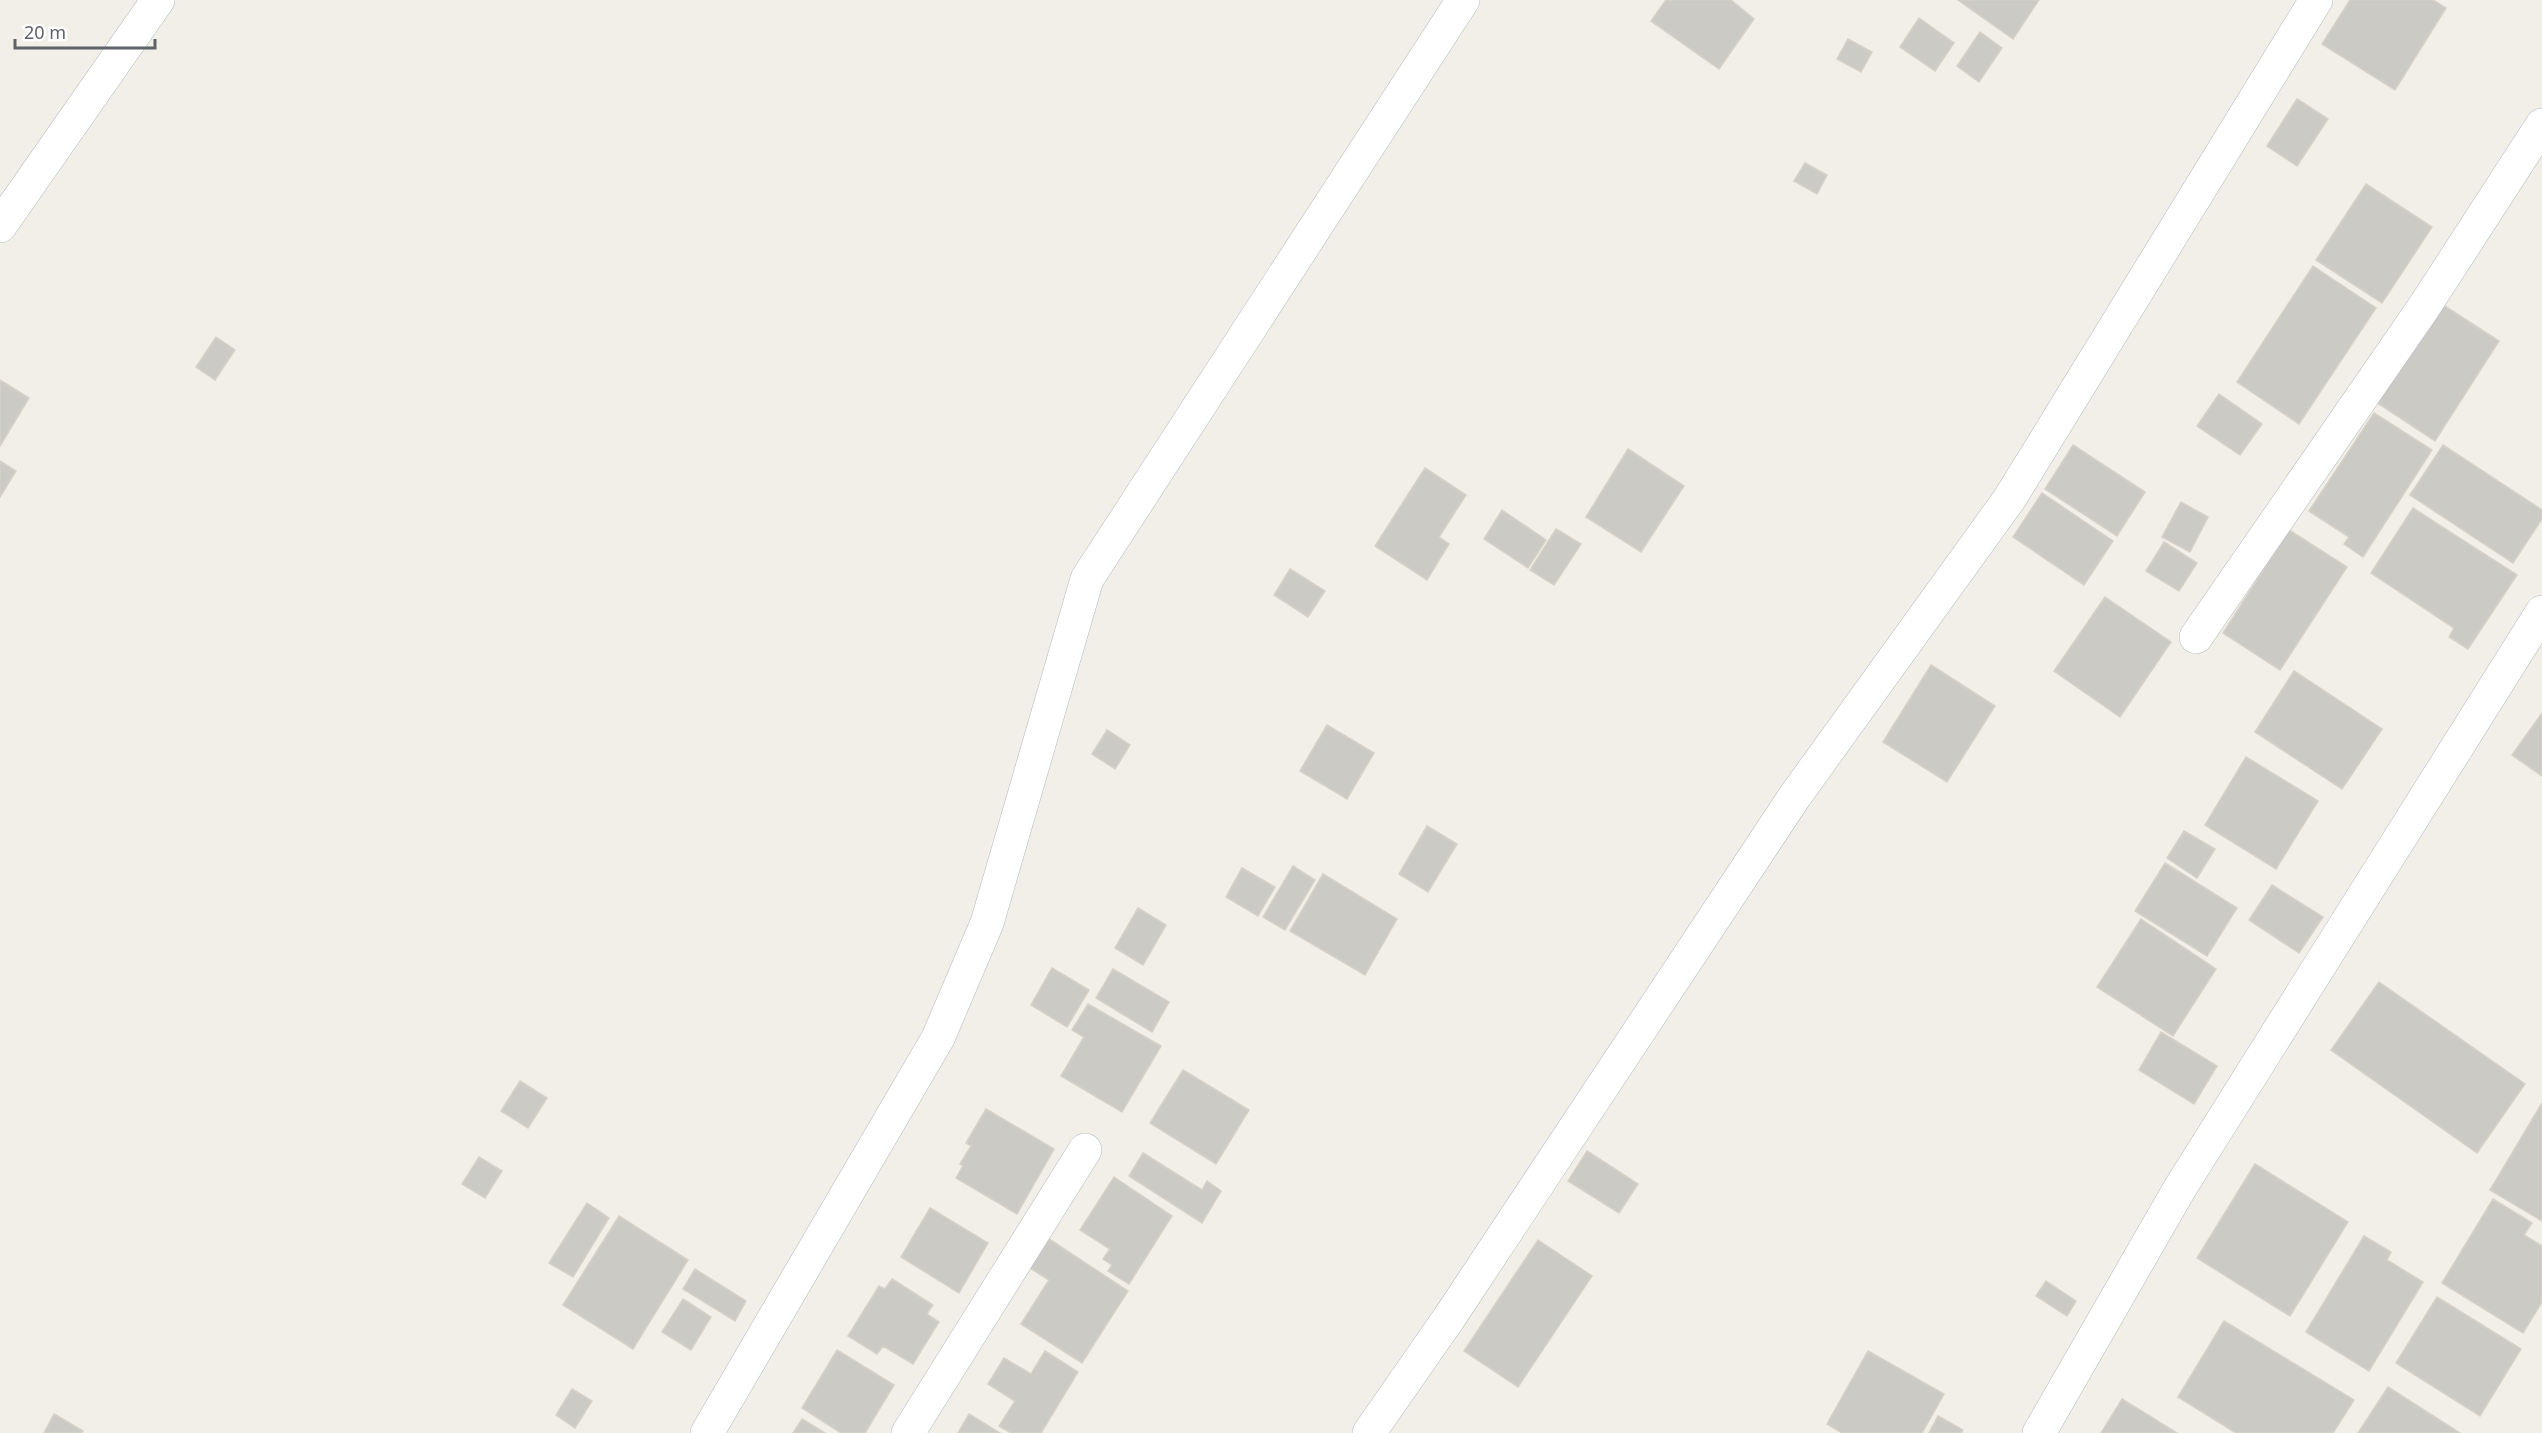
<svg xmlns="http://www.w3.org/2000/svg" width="2542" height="1433" font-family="'Noto Sans',sans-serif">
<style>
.building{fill:#cccac5;stroke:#d6d1c6;stroke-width:1.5}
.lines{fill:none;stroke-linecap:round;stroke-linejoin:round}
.minor-casing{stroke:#b5b8bc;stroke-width:34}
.minor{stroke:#fff;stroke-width:33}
</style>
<rect width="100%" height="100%" fill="#f1efe8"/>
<path class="building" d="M1666,0H1731L1754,19L1719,69L1651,21Z
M1958,0H2039L2013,39Z
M2350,0H2433L2446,8L2395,90L2322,44Z
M1919,18L1954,43L1935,71L1900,47Z
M1980,32L2002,48L1979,82L1957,66Z
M1848,39L1872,52L1861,72L1837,59Z
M2297,99L2328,119L2297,166L2267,146Z
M1805,163L1827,175L1817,194L1794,181Z
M2366,184L2432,227L2382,303L2316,260Z
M2313,266L2376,308L2299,424L2237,382Z
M2440,303L2499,341L2435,441L2376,402Z
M216,337L235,350L215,380L196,367Z
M0,380L29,398L0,446Z
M2219,394L2262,424L2240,455L2197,426Z
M2374,413L2432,450L2363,557L2344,544L2349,537L2309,511Z
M2073,445L2145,492L2117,536L2045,489Z
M2443,445L2542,510V519L2513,563L2410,495Z
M1628,449L1684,486L1641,552L1586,517Z
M0,461L16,471L0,497Z
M1425,468L1466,495L1439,537L1449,544L1427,580L1375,546Z
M2042,493L2113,541L2084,585L2013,537Z
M2181,502L2208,517L2190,552L2162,537Z
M2413,508L2517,575L2468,649L2449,637L2454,628L2371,573Z
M1502,510L1546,540L1528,568L1484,539Z
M1556,529L1581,544L1554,585L1530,570Z
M2289,530L2347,567L2280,670L2223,633Z
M2164,542L2197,563L2179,591L2146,571Z
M1290,569L1325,591L1308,617L1274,595Z
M2105,597L2171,642L2120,717L2054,671Z
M1931,665L1995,706L1947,782L1883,742Z
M2294,671L2382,729L2342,789L2255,732Z
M2542,713V776L2512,755Z
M1327,725L1374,753L1347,799L1300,771Z
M1107,730L1130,745L1115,769L1092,754Z
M2246,757L2318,801L2276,869L2205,825Z
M1427,826L1457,844L1428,892L1399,874Z
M2184,831L2215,849L2197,878L2167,858Z
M2165,863L2237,908L2207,956L2135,911Z
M1293,866L1315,880L1285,930L1263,917Z
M1242,868L1275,887L1258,916L1226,897Z
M1323,874L1397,919L1365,975L1290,931Z
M2272,885L2323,917L2299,953L2249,920Z
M1138,908L1166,925L1143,965L1115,948Z
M2141,919L2216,969L2173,1036L2097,987Z
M1052,968L1089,990L1067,1027L1031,1005Z
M1113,969L1169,1002L1152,1032L1096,998Z
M2379,982L2525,1084L2477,1153L2331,1050Z
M1088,1004L1161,1046L1122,1112L1061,1076L1084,1037L1072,1030Z
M2161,1032L2217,1066L2194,1104L2139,1070Z
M1183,1070L1249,1110L1216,1164L1150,1123Z
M520,1081L547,1098L528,1128L501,1111Z
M2542,1103V1221L2490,1190Z
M986,1109L1054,1149L1017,1214L956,1178L963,1166L960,1164L971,1146L966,1143Z
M1587,1151L1638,1184L1619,1213L1568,1181Z
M1143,1153L1202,1190L1207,1181L1221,1191L1202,1223L1129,1176Z
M479,1157L502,1171L485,1198L462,1184Z
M2255,1164L2348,1222L2290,1316L2197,1258Z
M1114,1177L1172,1216L1129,1284L1108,1271L1112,1265L1103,1259L1110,1249L1080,1230Z
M2493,1199L2532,1223L2524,1235L2542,1246V1302L2523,1333L2442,1283Z
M587,1203L609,1218L573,1277L549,1263Z
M930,1208L988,1243L959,1293L901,1257Z
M619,1216L688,1260L633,1349L563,1305Z
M2364,1236L2391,1252L2387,1260L2423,1282L2369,1371L2306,1332Z
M1049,1239L1128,1291L1082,1363L1021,1324L1049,1280L1030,1268Z
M1538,1240L1592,1276L1518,1387L1464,1351Z
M695,1269L746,1301L735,1321L683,1289Z
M892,1279L933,1305L927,1314L939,1322L913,1364L883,1346L877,1354L848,1336L879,1286L885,1289Z
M2046,1281L2076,1301L2067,1316L2036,1296Z
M2437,1297L2521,1349L2480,1416L2396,1363Z
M683,1299L711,1317L691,1350L662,1332Z
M2224,1321L2354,1400L2333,1433H2236L2178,1397Z
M837,1350L894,1385L865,1433H841L802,1408Z
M1045,1351L1078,1372L1041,1433H1011L999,1426L1015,1401L988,1384L1004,1358L1031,1374Z
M1868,1351L1944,1394L1922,1433H1842L1827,1424Z
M2388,1387L2460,1433H2358Z
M572,1389L592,1401L575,1428L556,1415Z
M2122,1399L2177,1433H2101Z
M54,1414L83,1431L81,1433H44Z
M969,1414L1000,1433H958Z
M1938,1416L1963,1430L1961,1433H1929Z
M802,1419L825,1433H793Z"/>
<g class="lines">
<g class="minor-casing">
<path id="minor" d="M0,226L158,0
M2196,637L2424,307L2542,125
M707,1433L938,1038L987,923L1087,579L1463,0
M908,1433L1085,1150
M1369,1433L1449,1318L1795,796L2010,498L2316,0
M2039,1433L2180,1188L2542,612"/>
</g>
<use href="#minor" class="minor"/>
</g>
<path d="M15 39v9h140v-9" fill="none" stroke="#5f6368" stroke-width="3"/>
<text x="24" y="39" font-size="18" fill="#5f6368" stroke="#ffffff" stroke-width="4.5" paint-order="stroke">20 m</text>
</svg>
